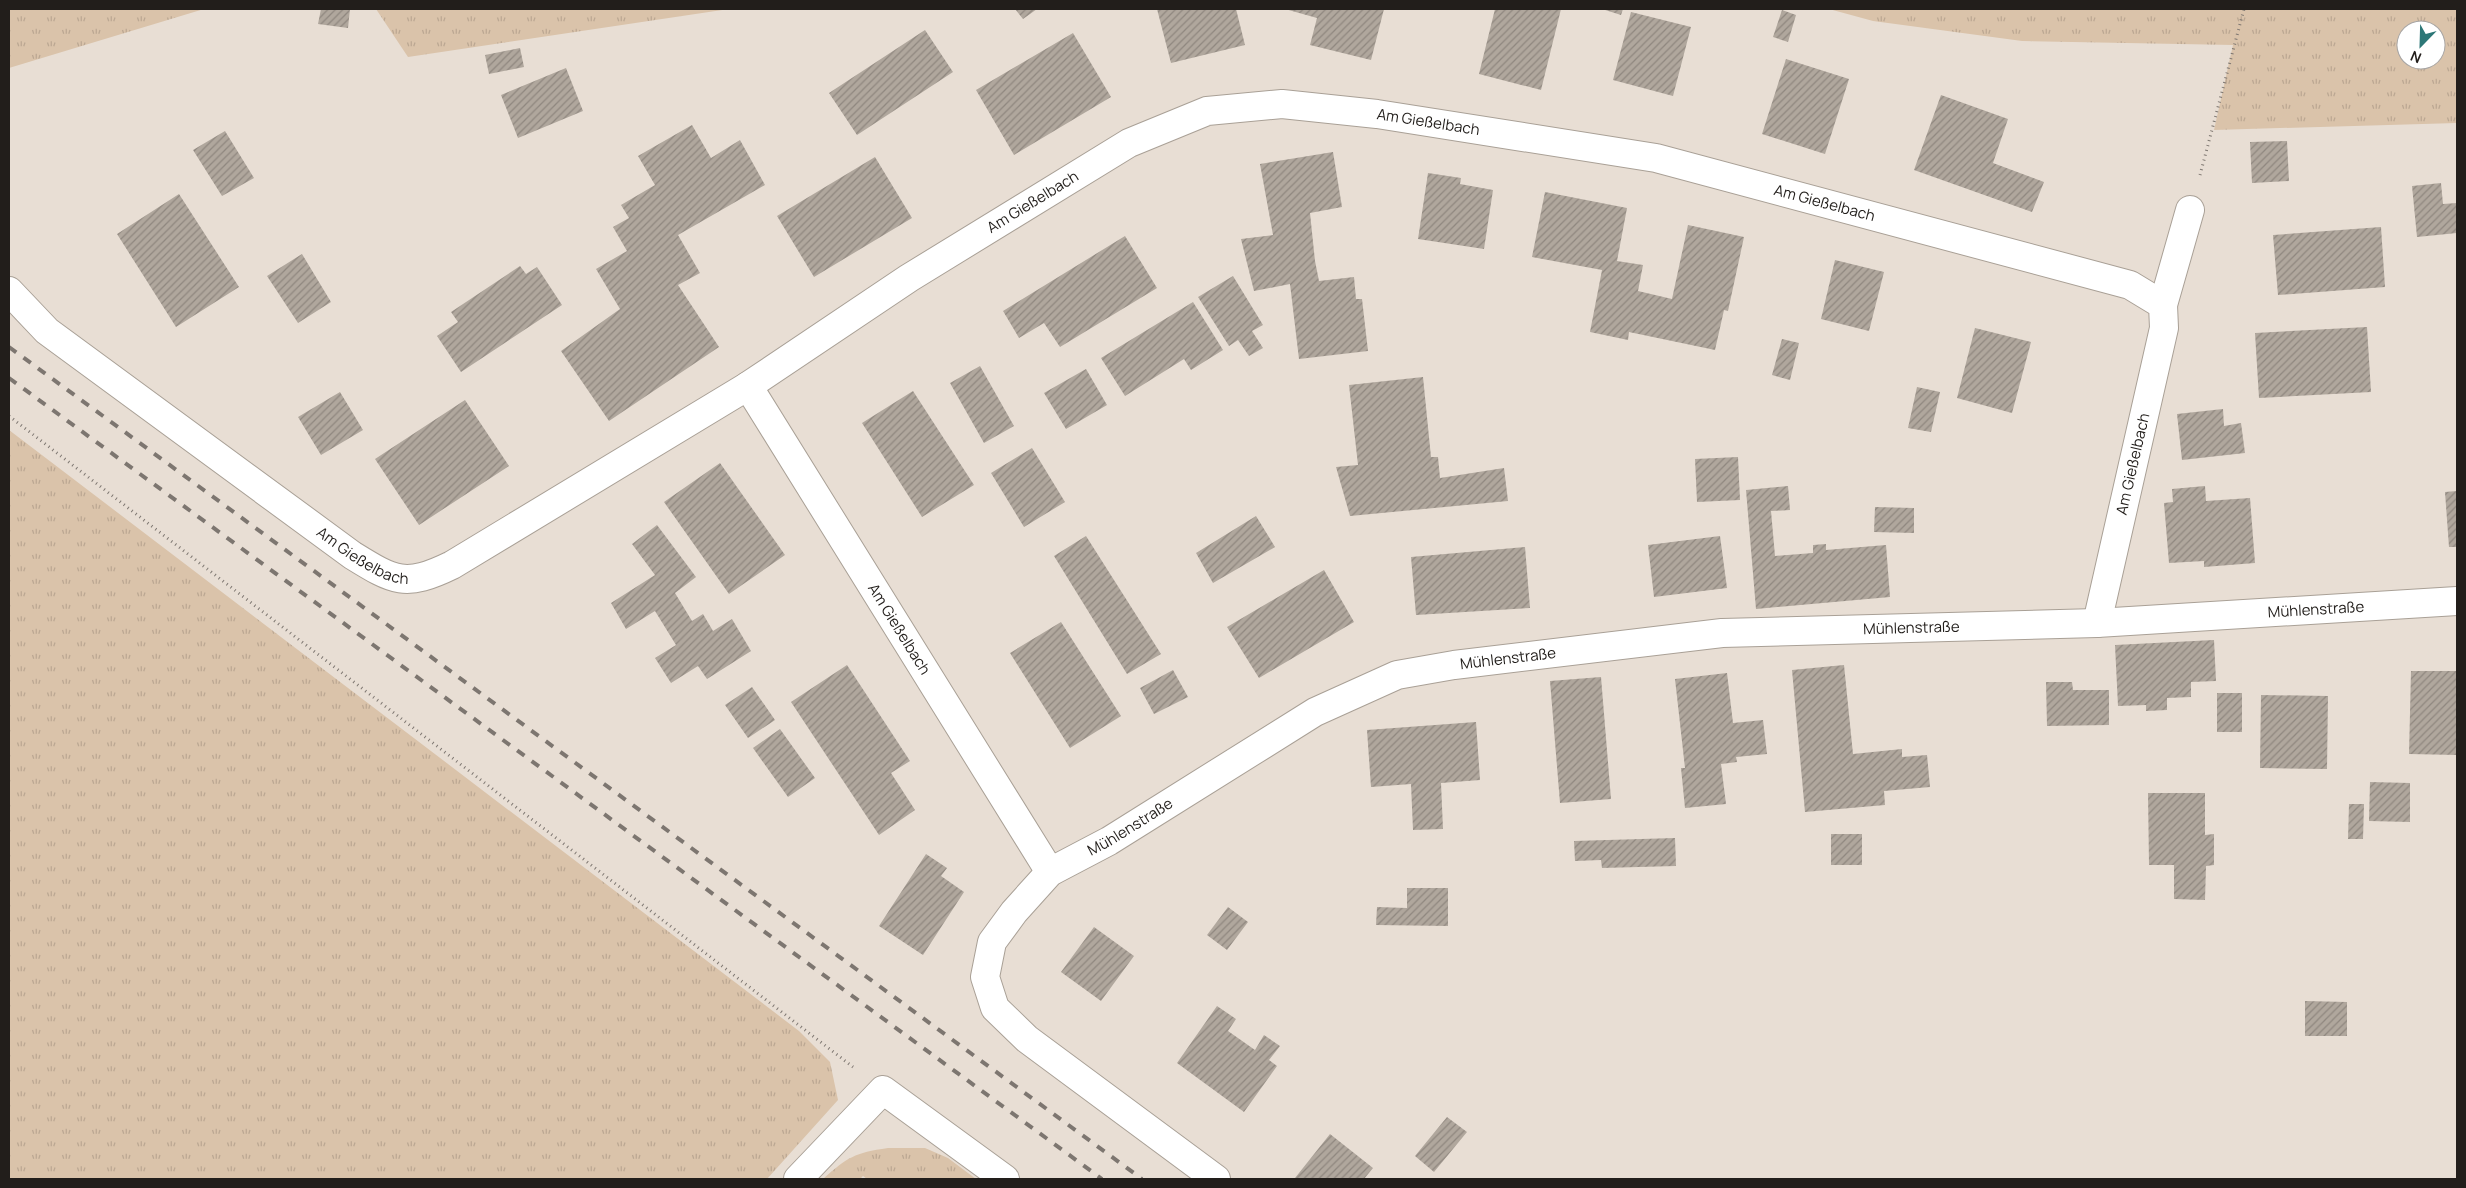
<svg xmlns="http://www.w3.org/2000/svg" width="2466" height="1188" font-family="Manrope,sans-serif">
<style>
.grass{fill:url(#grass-tufts);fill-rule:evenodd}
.building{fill:url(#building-hatch)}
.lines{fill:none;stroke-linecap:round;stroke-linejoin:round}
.street-casing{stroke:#a9a096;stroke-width:30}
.path{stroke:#7e7771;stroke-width:3;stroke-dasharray:1 4;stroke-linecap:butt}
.street{stroke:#fff;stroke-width:28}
.rail{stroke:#7d7670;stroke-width:4;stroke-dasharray:9 9;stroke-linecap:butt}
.labels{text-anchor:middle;stroke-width:4.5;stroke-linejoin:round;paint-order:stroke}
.street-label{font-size:15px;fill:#221e1b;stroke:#fff}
</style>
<defs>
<pattern id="grass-tufts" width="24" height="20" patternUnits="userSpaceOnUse" patternTransform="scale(1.25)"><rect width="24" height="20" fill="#dac3aa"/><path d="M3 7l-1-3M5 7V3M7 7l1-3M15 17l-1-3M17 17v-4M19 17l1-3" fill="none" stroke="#bba792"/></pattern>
<pattern id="building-hatch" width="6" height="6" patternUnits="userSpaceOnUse" patternTransform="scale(1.25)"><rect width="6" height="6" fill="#b0a79d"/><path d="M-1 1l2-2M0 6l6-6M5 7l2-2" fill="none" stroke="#8f877f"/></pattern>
</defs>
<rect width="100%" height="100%" fill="#e8ded4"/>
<path class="grass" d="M9,9H204L9,68Z
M376,9H729L408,57Z
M1829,9H2457V123L2214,130L2233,45L2022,41L1873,21ZM2406,30H2436V60H2406Z
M9,430L799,1031L830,1062L838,1100L767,1179H9Z
M888,1148H925L948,1158L976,1179H867L863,1176L860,1179H823C848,1157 854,1153 888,1148Z"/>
<path class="building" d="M321,9H350L348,28L318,24Z
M1015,9H1037L1023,19Z
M1157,9H1236L1245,45L1171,63Z
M1285,9H1384L1371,60L1310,45L1317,18Z
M1495,9H1561L1541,90L1479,74Z
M1602,9H1623L1621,15Z
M1782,10L1796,15L1788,42L1773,37Z
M1631,12L1691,27L1673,96L1613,80Z
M925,30L953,72L857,135L829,93Z
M1073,33L1111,97L1014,155L976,90Z
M520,48L524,67L489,74L485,55Z
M1786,59L1849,79L1825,154L1762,134Z
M566,68L583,111L518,138L501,95Z
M1941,95L2008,119L1993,163L2044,182L2032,212L1914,170Z
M692,125L711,158L740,140L765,185L678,235L700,273L678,285L719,347L609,421L561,351L620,309L596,269L627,251L613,227L629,218L621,205L655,185L638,156Z
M225,131L254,178L222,196L193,150Z
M2287,141L2289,181L2252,183L2250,142Z
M1333,152L1342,207L1310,213L1315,261L1319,281L1354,277L1356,299H1362L1368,351L1299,359L1290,284L1254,291L1241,239L1273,235L1260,164Z
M875,157L912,218L814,277L777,216Z
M1428,173L1461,178L1460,184L1493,190L1484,249L1418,239Z
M2441,183L2443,204L2457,203V233L2417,237L2412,186Z
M1545,192L1627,208L1617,261L1643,265L1638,291L1672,299L1688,225L1744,237L1728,311L1724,310L1715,350L1629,332L1628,340L1590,332L1602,270L1532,257Z
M179,194L239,287L176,327L117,234Z
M2381,227L2385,287L2278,295L2273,235Z
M1125,236L1157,288L1060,347L1044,323L1019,338L1003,311Z
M302,254L331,302L298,323L267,276Z
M1835,260L1884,272L1869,331L1821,319Z
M520,266L526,274L537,267L562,305L461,372L437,336L458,322L451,312Z
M1233,276L1263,325L1252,331L1263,348L1249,356L1238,340L1229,346L1198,297Z
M1193,302L1223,350L1191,370L1184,359L1125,396L1101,358Z
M2367,327L2371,392L2259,398L2255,333Z
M1975,328L2031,342L2012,413L1957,398Z
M1782,339L1799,343L1790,380L1772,375Z
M980,366L1014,426L984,443L950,383Z
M1086,369L1107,405L1066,429L1044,393Z
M1423,377L1431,457H1438L1440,478L1504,468L1508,501L1350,516L1336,467L1358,465L1349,385Z
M1917,387L1940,392L1931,432L1908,428Z
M913,391L974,485L922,517L862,423Z
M340,392L363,430L321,455L298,417Z
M465,400L509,466L419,525L375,459Z
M2223,409L2224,426L2241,423L2245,453L2182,460L2177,414Z
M1032,448L1065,502L1024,527L991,473Z
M1738,457L1740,500L1697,502L1695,459Z
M720,463L785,555L729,594L664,502Z
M1788,486L1790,510L1771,511L1775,556L1813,553V545L1826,544V550L1886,545L1890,597L1756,609L1746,490Z
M2205,486L2206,501L2250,498L2255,563L2204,567V561L2169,563L2164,503L2173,502L2172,489Z
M2457,491V547H2449L2445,492Z
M1875,507L1914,508V533L1874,532Z
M1256,516L1275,547L1213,583L1196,553Z
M657,525L696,577L675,593L692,621L703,614L713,631L732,619L751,651L707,679L698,666L671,683L655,658L676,645L655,611L626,629L611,603L655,575L632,544Z
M1086,536L1161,654L1127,674L1054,556Z
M1720,536L1727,588L1654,597L1648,545Z
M1525,547L1530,608L1416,615L1411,557Z
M1324,570L1354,622L1259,678L1227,627Z
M1061,622L1121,716L1070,748L1010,653Z
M2214,640L2216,681L2191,682V697L2167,698V710L2146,711V705L2118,706L2115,645Z
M847,665L910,761L891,773L915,810L879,835L791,702Z
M1844,665L1853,754L1902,749V757L1927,755L1930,787L1884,791L1885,805L1805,812L1792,670Z
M1173,670L1188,697L1154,714L1140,688Z
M2411,671H2457V755L2409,754Z
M1727,673L1733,723L1763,720L1767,754L1736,757L1737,762L1721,764L1726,804L1685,808L1681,768H1685L1675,679Z
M1601,677L1611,799L1560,803L1550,681Z
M2046,682H2072L2073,690H2109V725L2047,726Z
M752,687L775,720L748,738L725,705Z
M2217,693H2242V732H2217Z
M2261,695L2328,696L2327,769L2260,768Z
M1476,722L1480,780L1441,783L1443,829L1413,830L1411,784L1371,787L1367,730Z
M780,729L815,778L788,797L753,748Z
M2370,782L2410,783V822L2369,821Z
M2148,793H2205V835L2214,834V865L2206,866L2205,900L2174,899V865H2149Z
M2349,804H2364L2363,839H2348Z
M1831,834H1862V865H1831Z
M1675,838L1676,866L1602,868L1601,860L1575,861L1574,841Z
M926,854L947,868L941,876L964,892L923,955L879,926Z
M1407,888H1448V926L1376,925L1377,907L1407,908Z
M1228,907L1248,922L1227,950L1207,935Z
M1094,927L1134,956L1101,1001L1061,972Z
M2305,1001L2347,1002V1036H2305Z
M1217,1006L1236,1019L1228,1031L1255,1050L1264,1035L1280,1046L1269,1060L1277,1066L1244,1112L1177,1063Z
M1447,1117L1467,1132L1434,1172L1415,1156Z
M1330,1134L1373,1168L1364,1179L1295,1178Z"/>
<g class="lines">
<g class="street-casing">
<g id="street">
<path id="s1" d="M9,291L47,331L352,555C394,581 405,588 452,565L748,386L1050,872"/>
<path d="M2163,305L2190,210"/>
<path id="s2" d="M748,386L909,278L1129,143L1207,111L1282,104L1377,114L1656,158L2130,285L2163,305L2164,328L2097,623"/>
<path d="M798,1179L883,1090L1005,1179"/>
<path id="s3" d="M1216,1179L1027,1039L995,1008L985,977L992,942L1014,912L1050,872L1109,841L1315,712L1397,675L1454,665L1722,633L2097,623L2457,601"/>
</g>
</g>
<path class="path" d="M2200,175L2244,9
M9,416L853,1067"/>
<use href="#street" class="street"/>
<path class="rail" d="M9,347L1142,1179
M9,378L1102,1179"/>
</g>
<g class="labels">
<g class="street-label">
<text dy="5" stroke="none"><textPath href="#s2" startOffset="759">Am Gießelbach</textPath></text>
<text dy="5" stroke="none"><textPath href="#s2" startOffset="339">Am Gießelbach</textPath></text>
<text dy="5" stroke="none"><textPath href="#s2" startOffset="1164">Am Gießelbach</textPath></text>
<text transform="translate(2133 464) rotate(-77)" y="5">Am Gießelbach</text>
<text dy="5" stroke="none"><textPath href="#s1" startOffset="444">Am Gießelbach</textPath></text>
<text dy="5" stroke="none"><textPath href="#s3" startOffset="1761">Mühlenstraße</textPath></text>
<text dy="5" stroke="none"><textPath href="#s3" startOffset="1356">Mühlenstraße</textPath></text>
<text dy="5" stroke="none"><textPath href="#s1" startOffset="1174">Am Gießelbach</textPath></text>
<text dy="5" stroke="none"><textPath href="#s3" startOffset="951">Mühlenstraße</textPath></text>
<text dy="5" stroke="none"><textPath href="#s3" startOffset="531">Mühlenstraße</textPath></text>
</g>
</g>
<rect width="2466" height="1188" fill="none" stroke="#221e1b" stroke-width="20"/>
<g transform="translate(2421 45) rotate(203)"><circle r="24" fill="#ffffff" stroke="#a7a5a4"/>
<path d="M0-4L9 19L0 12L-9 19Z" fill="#2d7777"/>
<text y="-8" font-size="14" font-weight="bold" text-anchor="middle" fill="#221e1b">N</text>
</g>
</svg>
